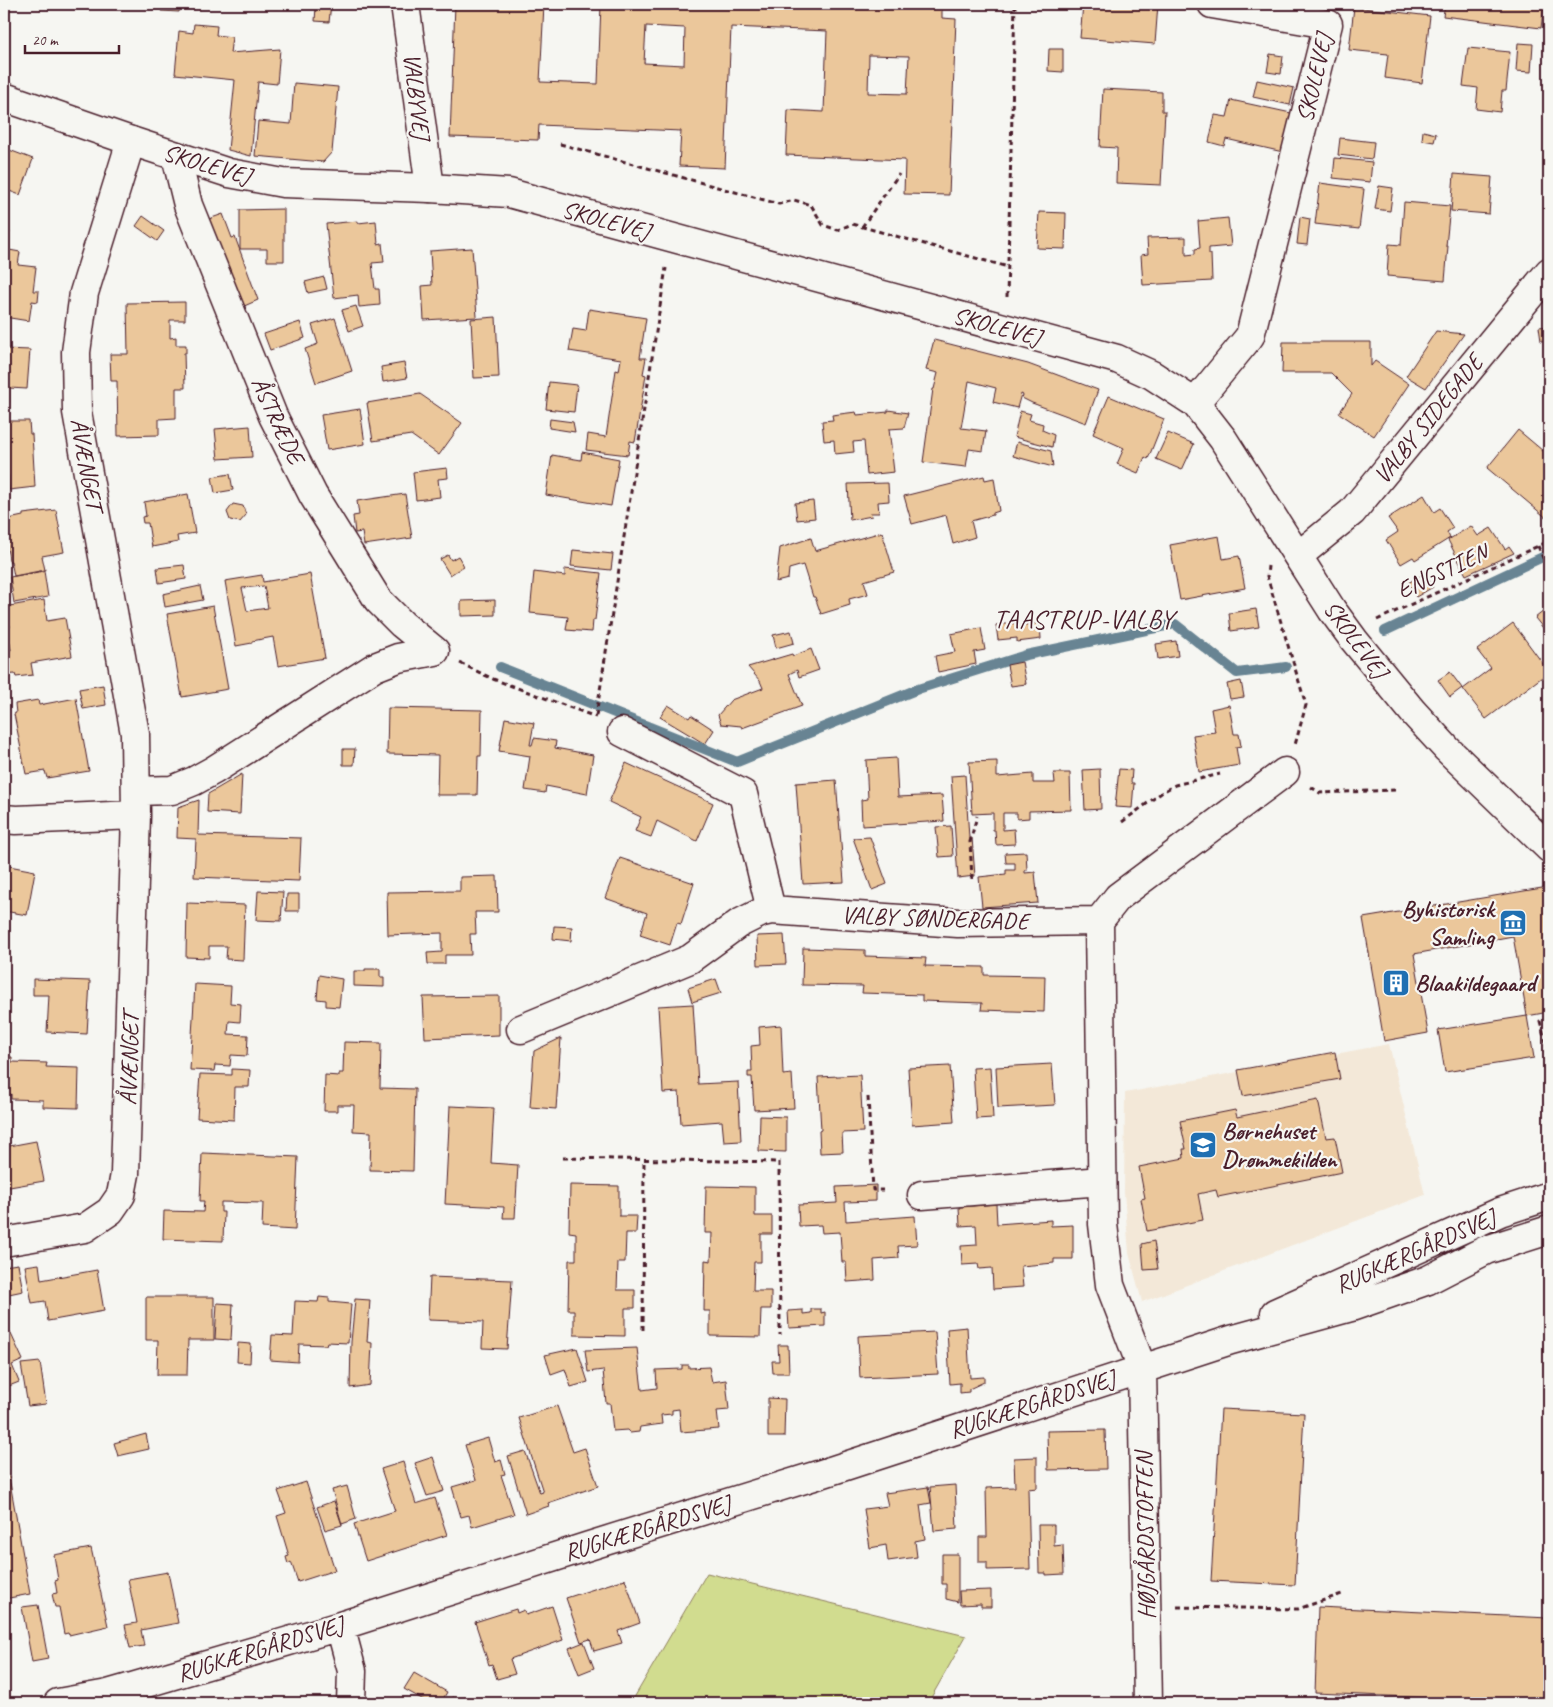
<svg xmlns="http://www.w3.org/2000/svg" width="1553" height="1707" font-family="Caveat,sans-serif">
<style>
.built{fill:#f3e8d8}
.green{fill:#d1dc8f;stroke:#8e7e5d}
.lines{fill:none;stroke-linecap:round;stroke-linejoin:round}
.stream{stroke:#678493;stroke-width:10}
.building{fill:#ebc79b;stroke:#4a1f2b;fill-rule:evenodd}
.minor-casing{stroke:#4a1f2b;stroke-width:31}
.tertiary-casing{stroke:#4a1f2b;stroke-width:31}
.path{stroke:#4a1f2b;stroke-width:3;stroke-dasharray:5 4;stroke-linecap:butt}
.minor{stroke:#f6f6f2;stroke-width:28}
.tertiary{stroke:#f6f6f2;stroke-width:28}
.labels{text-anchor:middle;stroke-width:4.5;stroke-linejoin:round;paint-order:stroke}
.street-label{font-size:24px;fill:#4a1f2b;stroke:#f6f6f2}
.poi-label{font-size:24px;font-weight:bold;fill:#4a1f2b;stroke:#f6f6f2;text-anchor:start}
.quarter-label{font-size:26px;letter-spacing:1px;fill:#4a1f2b;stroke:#f6f6f2}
</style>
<rect width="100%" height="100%" fill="#f6f6f2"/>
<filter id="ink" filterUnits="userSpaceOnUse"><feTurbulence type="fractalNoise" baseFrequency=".02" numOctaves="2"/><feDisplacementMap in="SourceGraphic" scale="10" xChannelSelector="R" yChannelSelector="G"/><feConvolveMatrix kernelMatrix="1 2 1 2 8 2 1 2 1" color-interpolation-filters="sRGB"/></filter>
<g filter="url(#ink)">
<path class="built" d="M1389,1044L1425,1195L1142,1302L1129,1253L1124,1193L1125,1093Z"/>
<path class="green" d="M707,1573L966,1636L928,1703H631Z"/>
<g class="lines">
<path class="stream" d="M1385,631L1549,554
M500,667L737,762L918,689L1026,655L1175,624L1237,673L1286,667"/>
</g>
<path class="building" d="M155,4H180L179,12L161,11V7L155,6Z
M229,4H278V8Z
M298,4H331L329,22L315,21L316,7L298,6Z
M455,4H544L540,82L598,84L601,4H991V7L942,5V18L956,19L949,195L904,194L905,160L786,155L788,110L824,112L827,31L731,27L725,168L679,166L681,131L539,125L538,140L450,137ZM646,26L685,28L684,65L644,63ZM869,55L909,56L907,94L868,93Z
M1083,4H1158L1155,44L1080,38Z
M1445,4H1544L1541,28L1443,16Z
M1354,7L1430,16L1422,83L1385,78L1388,54L1349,50Z
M194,24L217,26L216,35L232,37L230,53L280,49L277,84L258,82L251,156L228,150L235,80L175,74L179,31L193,33Z
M1518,43L1533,44L1531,72L1516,71Z
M1468,48L1510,52L1506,91H1502L1500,112L1476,109L1478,88L1463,86Z
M1049,49H1063V72L1048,71Z
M1270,54L1283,56L1281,74L1267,72Z
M1257,80L1294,88L1290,105L1253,97Z
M294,83L338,87L332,152L323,162L255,156L258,121L291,124Z
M1103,89L1162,92V111H1165L1161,185L1116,183L1117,148L1100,147Z
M1231,100L1291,113L1283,152L1226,139L1224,146L1209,142L1215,115L1227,117Z
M1423,131L1436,134L1434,142L1422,140Z
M1340,138L1374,142L1372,159L1338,155Z
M4,148L33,159L20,195L4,189Z
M1335,158L1372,162L1370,182L1333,178Z
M1454,174L1492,177L1489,214L1451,211Z
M1320,183L1364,189L1359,229L1315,224Z
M1379,186L1393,188L1390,211L1375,209Z
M1404,202L1450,206L1446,246H1448L1445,281L1387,276L1389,244L1401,245Z
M284,209V261H267V249H240V210Z
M1039,212L1066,213L1065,249L1037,248Z
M223,214L232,238L235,237L258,300L242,307L206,220Z
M143,216L164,231L157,241L136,226Z
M1300,217L1310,219L1307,245L1297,244Z
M1228,218L1231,246L1209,248V254H1211L1212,281L1143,285L1141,255L1148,254L1147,238L1186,237V255L1195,254V249L1200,248L1198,221Z
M358,221V223L376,221L378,244L382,243L384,262L372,263L375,289H379L380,305L359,307L358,295L334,298L326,224Z
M4,229L10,232L6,242L4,241Z
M472,248L477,317L424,320L422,286L432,285L430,251Z
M4,249L20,252L18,265L36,267L33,291H39L38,302L32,301L29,321L4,317Z
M324,277L327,289L308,293L305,282Z
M185,302V320H170V338L176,337V345H186V353H184L185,388H176V418L159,419V435L118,436L117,381H111L110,354H128L127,303Z
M356,306L363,326L349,331L342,310Z
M589,309L646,318L640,358H646L643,374L646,375L635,442L630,441L628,455L586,450L588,434L606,437L616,370L619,371L621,359L569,351L573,329L586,331Z
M1548,313H1549V340L1541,341L1539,327L1549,326Z
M496,317L499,377L474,378L471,319Z
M335,318L352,371L316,383L305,349L318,344L312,325Z
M300,322L305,338L270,350L264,334Z
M1436,331L1464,334L1426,388L1406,376Z
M4,334V349L30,350L27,389L9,388V403H4Z
M934,340L1028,364L1098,390L1086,423L1032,403L1022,398L1023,395L1021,394L1017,408L993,402L996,388L969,381L961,428L986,431L983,451L969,449L966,467L923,462L933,389H934L938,373L926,370Z
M1283,342H1371V366L1375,361L1409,384L1374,436L1339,413L1352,394L1331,373H1282Z
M404,363L407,378L383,382L381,367Z
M549,382L577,385L574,412L546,409Z
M420,394L462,423L439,455L411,435L373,441L367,403Z
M1109,396L1164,419L1148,459L1145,457L1138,473L1117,464L1124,448L1093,434Z
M360,409L365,444L327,450L321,415Z
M888,410L908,413L904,428L889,429L894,472L867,475L864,441L853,442L854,452L835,454L834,440L824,441L822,421L833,420L832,415L856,412L857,415L888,412Z
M1020,411L1031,414L1029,420L1043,424L1042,430L1054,435L1052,447L1014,437Z
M550,419L573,422L575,432L549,428Z
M4,421H29L30,434H32L35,487L9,490L8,475L4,476Z
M250,426L252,457L218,459L215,429Z
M1518,430L1549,456V520L1487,468Z
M1168,433L1194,444L1182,470L1156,459Z
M1017,442L1051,451L1053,467L1013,456Z
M582,452L619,459L611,506L546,495L552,455L581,460Z
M447,468L448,478L438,479L440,497L416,500L413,472Z
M230,474L233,490L215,493L212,477Z
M984,476L985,480L994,478L999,511L993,513V515L971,521L975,537L953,544L946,515L912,524L904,496Z
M888,483L889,501L878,502L879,513H871L872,516L850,520L848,484Z
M188,494L195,533L177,536L178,542L152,547L148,523H143L142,517L146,516L144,502Z
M405,494L412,538L364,545L362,532L355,533L353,516L359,515L357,501Z
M1424,495L1434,512L1440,508L1453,528L1447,532L1450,538L1415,560L1413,557L1401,564L1386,540L1398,532L1388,518Z
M813,501L815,518L797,520L795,503Z
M233,504L243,506L246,515L240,522L230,520L227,512Z
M56,510L64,552L42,556L45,570L14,576L11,561H9L4,520L23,516V514Z
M1471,526L1478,536L1491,528L1505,549L1509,546L1514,553L1466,575L1448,540Z
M882,532L894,572L864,581L868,594L849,599L850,605L821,614L815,597H813L803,565L789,569L788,579L776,582L780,548L811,538L815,551Z
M1219,536L1223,559L1239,556L1245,588L1180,600L1170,545Z
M573,550L613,554L611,570L571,566Z
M448,555L451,560L458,556L464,566L450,575L440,559Z
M184,565L186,579L159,583L157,568Z
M565,569L601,573L595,620H593L592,632L566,630L568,617L530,613L534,572L565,576Z
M44,571L48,597L14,603L10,577Z
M1425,573L1433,587L1416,597L1408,583Z
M310,574L325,658L278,666L273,637L252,641V643L236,646L225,581L262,575L263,582ZM264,586L268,608L247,611L242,588Z
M200,586L203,600L165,607L163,594Z
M44,600L47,621L65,618L72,656L31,663L33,675L16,677L15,674L4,675V651L11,650L7,627H10L9,622L4,623V607Z
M495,600V615L461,616V601Z
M213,606L228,689L182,697L167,614Z
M1549,607V632L1547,633L1535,618Z
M1256,609L1259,627L1231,631L1229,613Z
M1015,623L1016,626L1040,623L1041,639L1017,642V638L998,640L996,625Z
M1513,623L1549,672L1486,719L1463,689L1491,668L1477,650Z
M981,628L985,650L974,652L976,664L938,672L935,656L955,652L951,634Z
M791,631L794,643L776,648L773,635Z
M1176,641L1178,656L1158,659L1156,644Z
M811,649L819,670L799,677L797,670L789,674L802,706L742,728L741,726L721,724L718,715L731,700L763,688L760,681L748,667L792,654L793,656Z
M1022,662L1026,684L1011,686L1007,665Z
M1450,672L1462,688L1450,697L1438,680Z
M1241,681L1244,697L1230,699L1227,684Z
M103,685L106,705L83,709L79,689Z
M76,698L89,771L47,778L45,771L26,774L14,714L16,713L15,704L38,700L39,705Z
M668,705L689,718L691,715L714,730L705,744L660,717Z
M1229,705L1234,734H1239L1241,746L1236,747L1239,765L1199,772L1193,735L1215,732L1211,709Z
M388,708L482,710L481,756H478L477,795H437L438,755L387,754Z
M505,718L534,723L530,745H532L534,738L556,741L555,748L593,755L587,794L546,786L545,793L525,790L530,756L499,751Z
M343,749H355L354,765H343Z
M896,758L898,797L942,795L944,821L862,826L861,800L868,799L866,760Z
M997,761V777L1033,774V783H1055L1054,773H1070L1071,810L1029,811V818L1017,819V813H1003V830L1014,829L1015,844L996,845L995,830H993V813L972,814L969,762Z
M626,763L713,803L697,841L657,821L651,837L635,831L641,817L609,802Z
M1100,769L1101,809L1085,810L1083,770Z
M1119,769L1132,770L1131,783H1134L1132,808L1115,807Z
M242,774L240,814L207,812L208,794Z
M965,775L969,838H972L975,876L958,878L951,776Z
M836,780L844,882L803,884L796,783Z
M199,800L198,835L301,838L299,881L194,877L196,839L177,838L178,807Z
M951,826L953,856L939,857L936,827Z
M870,837L887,884L872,890L853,838Z
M1026,852L1027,870H1025V873L1035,872L1038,903L982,907L979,877L1006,874V870H1015V863H1006L1005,853Z
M620,858L694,883L681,924L677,923L670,945L640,935L647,913L605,898Z
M4,865L35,871L27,915L4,911Z
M497,876L498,912H475L476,934H470L471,955H445V964H428L427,953L442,952V933L388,935L387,892L460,891V877Z
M1548,887L1549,1012L1527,1016L1513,936L1414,954L1428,1033L1384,1041L1363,918Z
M258,891L283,892L281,921L256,920Z
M287,894H299V911H286Z
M187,903L245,905L243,960L226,959L227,946H209V958L186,957Z
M554,926L572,927L571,941L553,939Z
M784,935L786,964L758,965L757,936Z
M803,948L865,950V956L926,958L925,966L984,967V975L1045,976L1044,1012L981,1010L982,1003L922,1001V995L862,993L863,986L802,985Z
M365,969H380V977H384V987L354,986V971H365Z
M319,975L342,979L339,1007L326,1006V1000L317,999Z
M33,979L90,981L87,1034L47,1032L49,995H33Z
M716,979L721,993L692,1002L688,988Z
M195,984L231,986L230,1003L241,1004L240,1022L229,1021L228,1034L248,1035L247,1056L231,1055L230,1066L215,1065L214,1071L190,1070Z
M499,996V1035L425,1038L423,997Z
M693,1004L698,1084L738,1082L741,1141L724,1142L722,1121L681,1124L679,1092L663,1093L658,1006Z
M1527,1016L1534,1058L1445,1072L1438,1030Z
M781,1025L783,1075L792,1074L794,1108L754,1110L752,1077H748V1072H752L751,1046L760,1045L759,1027Z
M561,1038L556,1109L530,1107L534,1051Z
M344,1042L381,1043L380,1088L415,1089L413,1171L370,1170L371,1132L353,1131L354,1105H337V1111H324L325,1075L339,1076V1073H343Z
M1335,1052L1340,1079L1243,1096L1238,1070Z
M4,1057H12V1062L47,1063L46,1067L79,1068L78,1108L43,1107V1100L11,1099V1094H4Z
M1052,1064L1055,1105L998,1108L996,1067Z
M950,1066L954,1122L912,1125L908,1068Z
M990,1067L993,1118L976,1119L973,1068Z
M232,1069L250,1070L249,1087H235L234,1120L197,1118L200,1074L232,1075Z
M860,1075L863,1132L842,1133L843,1152L820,1153L819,1131L821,1130L818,1077Z
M1318,1100L1326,1138L1335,1137L1342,1172L1218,1197L1216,1190L1198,1194L1203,1220L1147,1231L1141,1199L1145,1198L1139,1167L1184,1158L1183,1149H1186L1180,1121L1235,1110L1237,1117Z
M450,1106L494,1108L491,1163L518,1165L515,1218H503L504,1207L445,1204Z
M760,1116L786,1117V1152L759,1151Z
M36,1141L44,1181L4,1188V1147Z
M202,1153L298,1157L295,1230L262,1228L263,1203L221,1202V1212H224L223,1241L163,1239L164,1211L203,1212L204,1201H200Z
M570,1185L619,1186V1216H637L636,1233H626L625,1262H618L617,1290H635V1308H625V1336L574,1335V1310H568L569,1260H576V1233L569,1232Z
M876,1185V1201L845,1202L846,1221L915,1216L917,1245L898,1246L899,1258L874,1260L875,1280L847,1282L846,1262H842L840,1232L822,1233L821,1225L799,1226L798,1205L837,1203L836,1187Z
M706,1186L755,1187V1216H772V1234H761V1262H754L753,1291H771V1309H761L760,1337L710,1336V1311H704L705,1260L711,1261L712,1233H705Z
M996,1204L997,1224L1051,1220V1226L1073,1225V1259H1054V1263L1021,1266L1023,1287L993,1289L992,1268L979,1269L978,1264L962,1265L961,1246L977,1245L976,1225L960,1226L959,1207Z
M1154,1241L1158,1269L1144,1270L1142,1244Z
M18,1264L23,1291L4,1295V1266Z
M39,1264L41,1280L97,1270L104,1311L48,1321L45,1301L32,1303L25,1266Z
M430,1277L512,1280L507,1349L482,1348L483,1322L428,1320Z
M146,1297H214V1340H188L187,1375H157L158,1340H146Z
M319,1297L329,1298V1302L351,1304L348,1343L327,1342L326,1345L299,1344L298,1362L270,1360L272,1335L293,1336L295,1301L318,1302Z
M355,1299L370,1300L367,1342L372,1343L370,1385L350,1388L351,1342Z
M217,1303L233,1304L231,1340L215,1339Z
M811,1309H821V1313L825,1312V1326L789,1328L788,1311L803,1310V1314L811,1313Z
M4,1311L8,1319L5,1321L23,1360L12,1365L19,1382L4,1388Z
M967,1327L970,1378L984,1377V1382L969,1389V1392L960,1393V1383L950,1384L947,1329Z
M935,1332L938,1374L860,1378L858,1336Z
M238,1343L251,1344L250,1363L237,1362Z
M778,1345H788L789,1373H773L772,1361H779Z
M577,1348L588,1382L571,1387L565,1369L551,1374L545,1355Z
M637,1348L642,1390L657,1388L656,1370L682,1369V1365H689V1368L709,1367L712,1382L726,1380L729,1410L717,1411L719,1429L681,1432L679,1409L672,1410V1414L661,1415L662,1424L640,1427L639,1432L630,1433L627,1430L613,1431L610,1403H606L603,1370L588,1372L585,1350Z
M40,1362L46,1404L28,1406L21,1364Z
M768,1398L785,1399L784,1437H768Z
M557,1406L573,1452L585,1448L598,1486L548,1503L549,1506L526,1514L508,1456L525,1451L540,1493L543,1492L519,1418Z
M1221,1409L1304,1413L1295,1585L1211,1581Z
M1105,1430L1106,1469L1048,1470L1047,1431Z
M146,1434L149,1449L118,1456L114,1443Z
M488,1438L495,1462L501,1460L505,1474L501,1475L514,1514L472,1527L469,1515L461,1517L452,1487L476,1480L465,1445Z
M433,1457L444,1491L427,1496L415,1463Z
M1037,1457V1488L1028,1489L1030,1569L987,1570V1562H979V1537H987L986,1488L1015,1487L1014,1458Z
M403,1462L416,1504L435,1498L447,1535L366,1561L354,1524L395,1511L381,1469Z
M7,1466L30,1594L4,1599V1467Z
M306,1482L335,1570L298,1582L291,1562L288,1564L286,1557L289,1556L277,1516L286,1513L278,1491Z
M955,1485L957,1529L934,1531L930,1487Z
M347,1486L356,1519L342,1524L332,1490Z
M928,1487L931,1503L920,1505L925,1539L915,1541L917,1557L888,1561L886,1545L870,1548L864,1509L888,1506L885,1493Z
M334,1501L342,1525L325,1530L317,1507Z
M1038,1525H1054V1546L1063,1545L1064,1574L1046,1575V1573H1039Z
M91,1548L108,1626L69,1635L68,1633L64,1634L59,1607H55L52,1594L57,1593L55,1581L58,1580L54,1555Z
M942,1554H958V1602L946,1599V1584H942Z
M168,1572L178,1623L141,1630L144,1646L130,1648L125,1625L137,1623L128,1579Z
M625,1579L640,1623L618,1631L622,1643L594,1651L590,1639L581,1642L566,1598Z
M991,1590V1607H981V1604L960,1605L959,1591Z
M38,1605L48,1659L32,1662L22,1607Z
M552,1606L563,1640L510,1659L515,1674L497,1679L492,1664L489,1665L475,1622L516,1609L517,1613L524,1610L526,1615Z
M1318,1607L1549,1618V1703L1315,1693Z
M584,1642L594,1668L579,1674L569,1648Z
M414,1673L447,1692L441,1703H429L404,1689Z
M453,1697L464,1703H450Z"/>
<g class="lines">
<g class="minor-casing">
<path id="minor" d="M405,4L430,188
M176,156L188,205L273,416L313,495L378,600L402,624L435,651
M1195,403L1250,336L1328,24L1212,4
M1298,556L1352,512L1549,272
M622,732L743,794L771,910L958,923L1099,921
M136,791L172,790L194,781L214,770L375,667L398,658L435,651
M4,819L16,820L136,815
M521,1029L690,959L738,924L762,912L771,910
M922,1195L1102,1181
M4,1242L85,1228L110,1211L121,1195L125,1174L136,815L135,734L77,412L76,352L84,293L131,141
M1275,1313L1500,1212L1549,1196
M340,1626L352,1671L351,1703
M58,1703L108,1694L129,1688L340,1626L589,1546L824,1473L1231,1340L1351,1307L1428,1280L1486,1250L1549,1230
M1148,1703L1142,1368L1110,1285L1103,1224L1099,921L1118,897L1285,772"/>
</g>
<g class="tertiary-casing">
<path id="tertiary" d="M4,97L131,141L229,173L283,183L430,188L509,193L1117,359L1152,375L1195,403L1223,439L1332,610L1354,640L1413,712L1447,749L1549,848"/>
</g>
<path class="path" d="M560,144L779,204L794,200L811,205L823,225L838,230L852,224L1008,267
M862,227L899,174
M1007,297L1015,4
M1538,546L1546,565
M1268,566L1267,576L1306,705L1295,745
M1377,620L1549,541
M460,663L493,679L596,717
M596,716L666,268
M1311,787L1320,793L1395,790
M1122,822L1164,791L1175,785L1220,774
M972,879L970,842L977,816
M1549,1019L1540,1021L1549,1054
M868,1097L873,1190H883
M563,1158L779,1162L780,1335
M643,1330L644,1160
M1177,1607L1298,1609L1345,1593"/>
<use href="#minor" class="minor"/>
<use href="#tertiary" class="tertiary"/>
</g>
</g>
<defs>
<g id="museum-square" transform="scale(1.4375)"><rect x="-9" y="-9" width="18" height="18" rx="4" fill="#1f6fb2" stroke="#f6f6f2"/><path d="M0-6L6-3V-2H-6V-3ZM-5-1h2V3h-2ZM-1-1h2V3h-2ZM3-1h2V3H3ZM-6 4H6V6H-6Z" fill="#fff"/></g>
<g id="building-square" transform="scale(1.4375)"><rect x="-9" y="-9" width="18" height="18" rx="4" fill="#1f6fb2" stroke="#f6f6f2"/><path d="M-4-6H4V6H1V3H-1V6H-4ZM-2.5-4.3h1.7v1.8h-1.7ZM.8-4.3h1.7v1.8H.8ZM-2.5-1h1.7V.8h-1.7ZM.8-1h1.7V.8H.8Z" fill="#fff"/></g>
<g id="school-square" transform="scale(1.4375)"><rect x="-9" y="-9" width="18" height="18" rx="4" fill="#1f6fb2" stroke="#f6f6f2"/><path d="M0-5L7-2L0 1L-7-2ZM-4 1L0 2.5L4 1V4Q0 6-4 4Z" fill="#fff"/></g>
</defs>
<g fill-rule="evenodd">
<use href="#museum-square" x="1513" y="923"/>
<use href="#building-square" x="1396" y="983"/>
<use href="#school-square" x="1203" y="1145"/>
</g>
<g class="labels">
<g class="street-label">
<text transform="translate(1314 78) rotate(-77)" y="8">SKOLEVEJ</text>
<text transform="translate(417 96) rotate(83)" y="8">VALBYVEJ</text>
<text transform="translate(207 164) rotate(16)" y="8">SKOLEVEJ</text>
<text transform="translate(606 220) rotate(15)" y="8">SKOLEVEJ</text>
<text transform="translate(997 326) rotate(15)" y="8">SKOLEVEJ</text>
<text transform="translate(1428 419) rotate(-51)" y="8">VALBY SIDEGADE</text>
<text transform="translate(278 420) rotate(65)" y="8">ÅSTRÆDE</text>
<text transform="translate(87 464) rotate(80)" y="8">ÅVÆNGET</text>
<text transform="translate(1442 571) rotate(-25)" y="8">ENGSTIEN</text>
<text transform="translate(1356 639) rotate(53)" y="8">SKOLEVEJ</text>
<text transform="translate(935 918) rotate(2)" y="8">VALBY SØNDERGADE</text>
<text transform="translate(129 1059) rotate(-88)" y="8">ÅVÆNGET</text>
<text transform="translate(1415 1251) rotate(-24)" y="8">RUGKÆRGÅRDSVEJ</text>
<text transform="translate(1032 1404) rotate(-18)" y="8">RUGKÆRGÅRDSVEJ</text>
<text transform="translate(647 1528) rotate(-17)" y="8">RUGKÆRGÅRDSVEJ</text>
<text transform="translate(1145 1536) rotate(-91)" y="8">HØJGÅRDSTOFTEN</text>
<text transform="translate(260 1649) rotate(-17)" y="8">RUGKÆRGÅRDSVEJ</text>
</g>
<g class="poi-label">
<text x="1494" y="917" text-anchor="end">Byhistorisk<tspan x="1494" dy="28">Samling</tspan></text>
<text x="1415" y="991">Blaakildegaard</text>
<text x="1222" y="1139">Børnehuset<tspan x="1222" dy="28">Drømmekilden</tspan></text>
</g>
<g class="quarter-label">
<text x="1084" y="628">TAASTRUP-VALBY</text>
</g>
</g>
<rect width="1553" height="1707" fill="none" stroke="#f6f6f2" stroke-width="20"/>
<rect x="10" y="10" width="1533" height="1687" fill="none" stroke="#4a1f2b" stroke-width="2" filter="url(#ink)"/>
<path d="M25 45v8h94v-8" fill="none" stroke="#4a1f2b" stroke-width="2.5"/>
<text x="32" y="45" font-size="15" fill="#4a1f2b" stroke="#f6f6f2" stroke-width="4" paint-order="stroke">20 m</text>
</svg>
